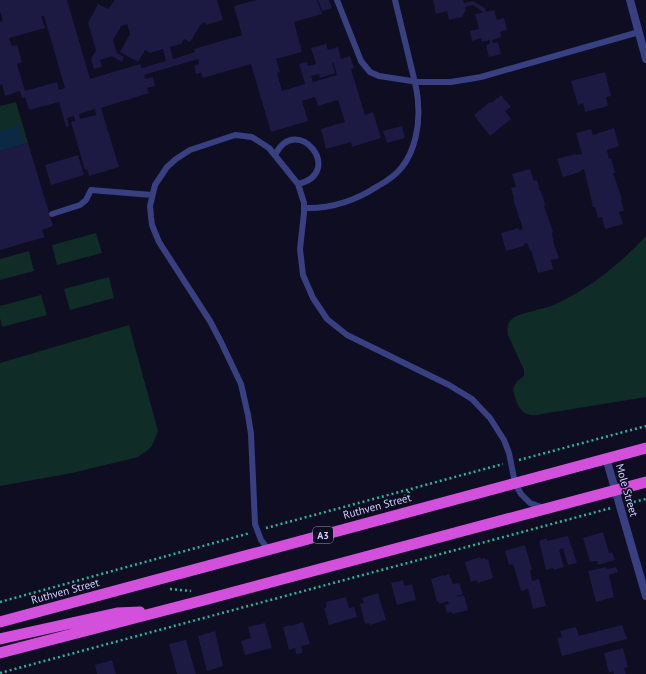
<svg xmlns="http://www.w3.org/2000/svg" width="646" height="674" font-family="'PT Sans',sans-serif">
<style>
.green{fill:#102c27}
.water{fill:#0b2844}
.building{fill:#1c1943;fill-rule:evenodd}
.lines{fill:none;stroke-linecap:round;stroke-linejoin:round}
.path{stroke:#2db499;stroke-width:2.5;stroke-dasharray:2 3;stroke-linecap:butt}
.service{stroke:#384082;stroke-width:6}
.minor{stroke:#384082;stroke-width:8}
.trunk{stroke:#d350dd;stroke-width:11}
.labels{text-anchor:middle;stroke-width:3.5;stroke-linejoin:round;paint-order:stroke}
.shield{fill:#0e0d22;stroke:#9596bd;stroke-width:1}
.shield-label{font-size:10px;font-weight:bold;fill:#cfd0ff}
.street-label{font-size:11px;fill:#cfd0ff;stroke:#0e0d22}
</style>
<rect width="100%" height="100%" fill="#0e0d22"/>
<path class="green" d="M16,102L28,143L0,151V106Z
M96,233L102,253L57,265L52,245Z
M646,236V397L536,415C520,417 516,402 513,389L517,381L524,376V370L508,335C507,329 507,323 512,319C518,313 546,309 556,304C590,288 620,264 646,236Z
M29,251L34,271L0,280V259Z
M109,277L114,298L70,310L64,289Z
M41,295L47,315L2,327L0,318V306Z
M129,325L158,431L152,446L148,450L138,457L72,473L0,486V363Z"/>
<path class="water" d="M18,124L24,144L0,151V131L14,127L15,125Z"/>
<path class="building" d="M0,0H67L90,79L140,64L142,68L166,61L163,49L150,53L145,50L138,62L120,52L130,34L127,24L121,26L113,40L117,53L124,57L122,62L112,56L100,60L102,67L94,69L91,59L96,50L88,23L98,4L108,9L115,0H217L223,20L206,25L205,22L201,24L190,42L184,39L181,44L170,47L173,59L195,52L194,49L242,35L234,6L256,0H317L322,14L294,22L302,52L276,59L280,72L277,73L282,91L305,84L299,64L307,62L308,66L316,64L311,48L326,44L328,50L338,47L341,59L350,56L354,68L351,69L365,115L373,112L381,138L352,147L351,142L326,149L321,129L345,122L338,100L318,106L315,97L302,101L308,121L271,132L251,64L203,78L201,73L196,74L194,66L199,64L198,59L144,75L145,79L153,77L155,86L147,88L149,93L101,108L119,167L89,176L87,169L85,170L71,122L75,121L74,116L67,118L69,126L66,127L59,102L29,110L25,97L22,98L20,91L5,96L2,84L0,85V22L3,21L0,11ZM41,16H44L65,88L59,90L57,82L25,91L17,64L22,62L17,45L12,46L9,38L45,28ZM333,62L337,75L313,82L311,76L319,74L320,78L335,73L332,63ZM95,109L96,115L80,119L79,114Z
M318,0H329L332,8L322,11Z
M433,0H463L464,3L473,1L485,8L486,12L494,10L497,20L504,18L507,30L500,32L501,37L492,40L493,43L498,42L501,54L489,57L486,45L490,44V40L482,42L481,38L472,41L470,31L479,29L475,14L482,13V11L473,5L465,7L466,10L462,17L449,20L447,11L436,14Z
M605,72L611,96L606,97L608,106L585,112L583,103L578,105L571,81Z
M501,95L511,107L505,111L511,119L490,136L486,131L474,115L490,102L491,103Z
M402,126L405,138L387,143L383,131Z
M614,128L619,146L607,150L609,159L611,158L615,173H613L622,199L621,200L624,211L619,212L623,224L605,229L602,217L598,218L595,207H593L584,169L580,171V172L563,177L557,159L575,154L576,155L582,154L576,133L591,129L593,135Z
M28,143L53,226L42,230L45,237L0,250V151Z
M78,155L84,175L51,185L45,165Z
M530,169L534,181L537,180L540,191H541L545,205L544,206L553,232L552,233L554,244L559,258L551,260L553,269L538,273L531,250L530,251L527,243L524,244V246L506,251L501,233L519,228V230L523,229L513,199H514L511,188L516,187L512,174Z
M603,532L609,553L612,552L615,560L598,565L597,561L590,562L583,538Z
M568,536L577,563L568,565L563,548L559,550L564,567L554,570L553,568L546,570L539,541L547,538V541Z
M525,545L532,570H530L532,581L539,579L546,606L533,609L528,589L521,591L513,564L509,565L505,551Z
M480,557L481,559L485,558L486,560L488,559L493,578L478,583L477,580L471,582L465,562Z
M606,567L607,569L616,567L618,572L609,575L614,597L596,602L588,571Z
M449,574L453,584L459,583L463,594L457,596V597L464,595L468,610L452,614V612L447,613L445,605L449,604L448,601L439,604V601L437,602L431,579L443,575L444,576Z
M403,580L404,585H405L406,586L412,584L416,600L397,605L391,583Z
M378,593L386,620L370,625L369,623L365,624L360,604L364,603L362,598Z
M346,597L349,608L354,607L357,617L329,625L324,608H326V602Z
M303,622L310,644L301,646L303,653L296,654L295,648L289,650L283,627L291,625V626Z
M265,623L272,648L245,655L241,641L251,638L248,627Z
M622,625L627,639L562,656L557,638L562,637L560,631L576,627L579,636Z
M215,631L223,666L207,671L198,636Z
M186,640L196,674H177L169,644Z
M623,648L628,667L624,668L626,674H614L613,671L609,673L604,653Z
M112,660L116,674H97L95,665Z"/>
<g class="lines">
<path class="path" d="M519,460L646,426
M396,502L404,497L412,489
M629,503L646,499
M266,528L503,464
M170,589L191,591
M0,602L250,533
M0,673L611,508"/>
<path class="service" d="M337,0L361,61L370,72L379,76L418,82H451L481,77L639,32
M275,155C297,111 346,173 298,184
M304,208C332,209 355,201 378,186C387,181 396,175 402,167C415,151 420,124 418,104C418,90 413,76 410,62C405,41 400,21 395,0
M52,214L80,205L86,200L91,190L152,195
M268,549L261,540L255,524L251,434L248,415L241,384L221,342L210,321L159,242L152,225L151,217L150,206L155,185L167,167L176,159L190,150L235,135L252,137L269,148L298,184L304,203V213L300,249L303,275L313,298L327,319L347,335L449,385L472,399L490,418L504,440L509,453L515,483L521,494L530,503L544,508"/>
<path class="minor" d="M630,0L646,59
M606,458L646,596"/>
<path class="trunk" d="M0,622L646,448
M0,639L117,613L140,612
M0,653L204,600L646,482"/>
</g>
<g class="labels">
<rect class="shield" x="313" y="527" width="20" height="16" rx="3"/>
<g class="shield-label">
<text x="323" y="539">A3</text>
</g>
<g class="street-label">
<text transform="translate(627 490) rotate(74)" y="4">Mole Street</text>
<text transform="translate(377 506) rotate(-15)" y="4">Ruthven Street</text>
<text transform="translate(65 591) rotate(-15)" y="4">Ruthven Street</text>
</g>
</g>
</svg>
